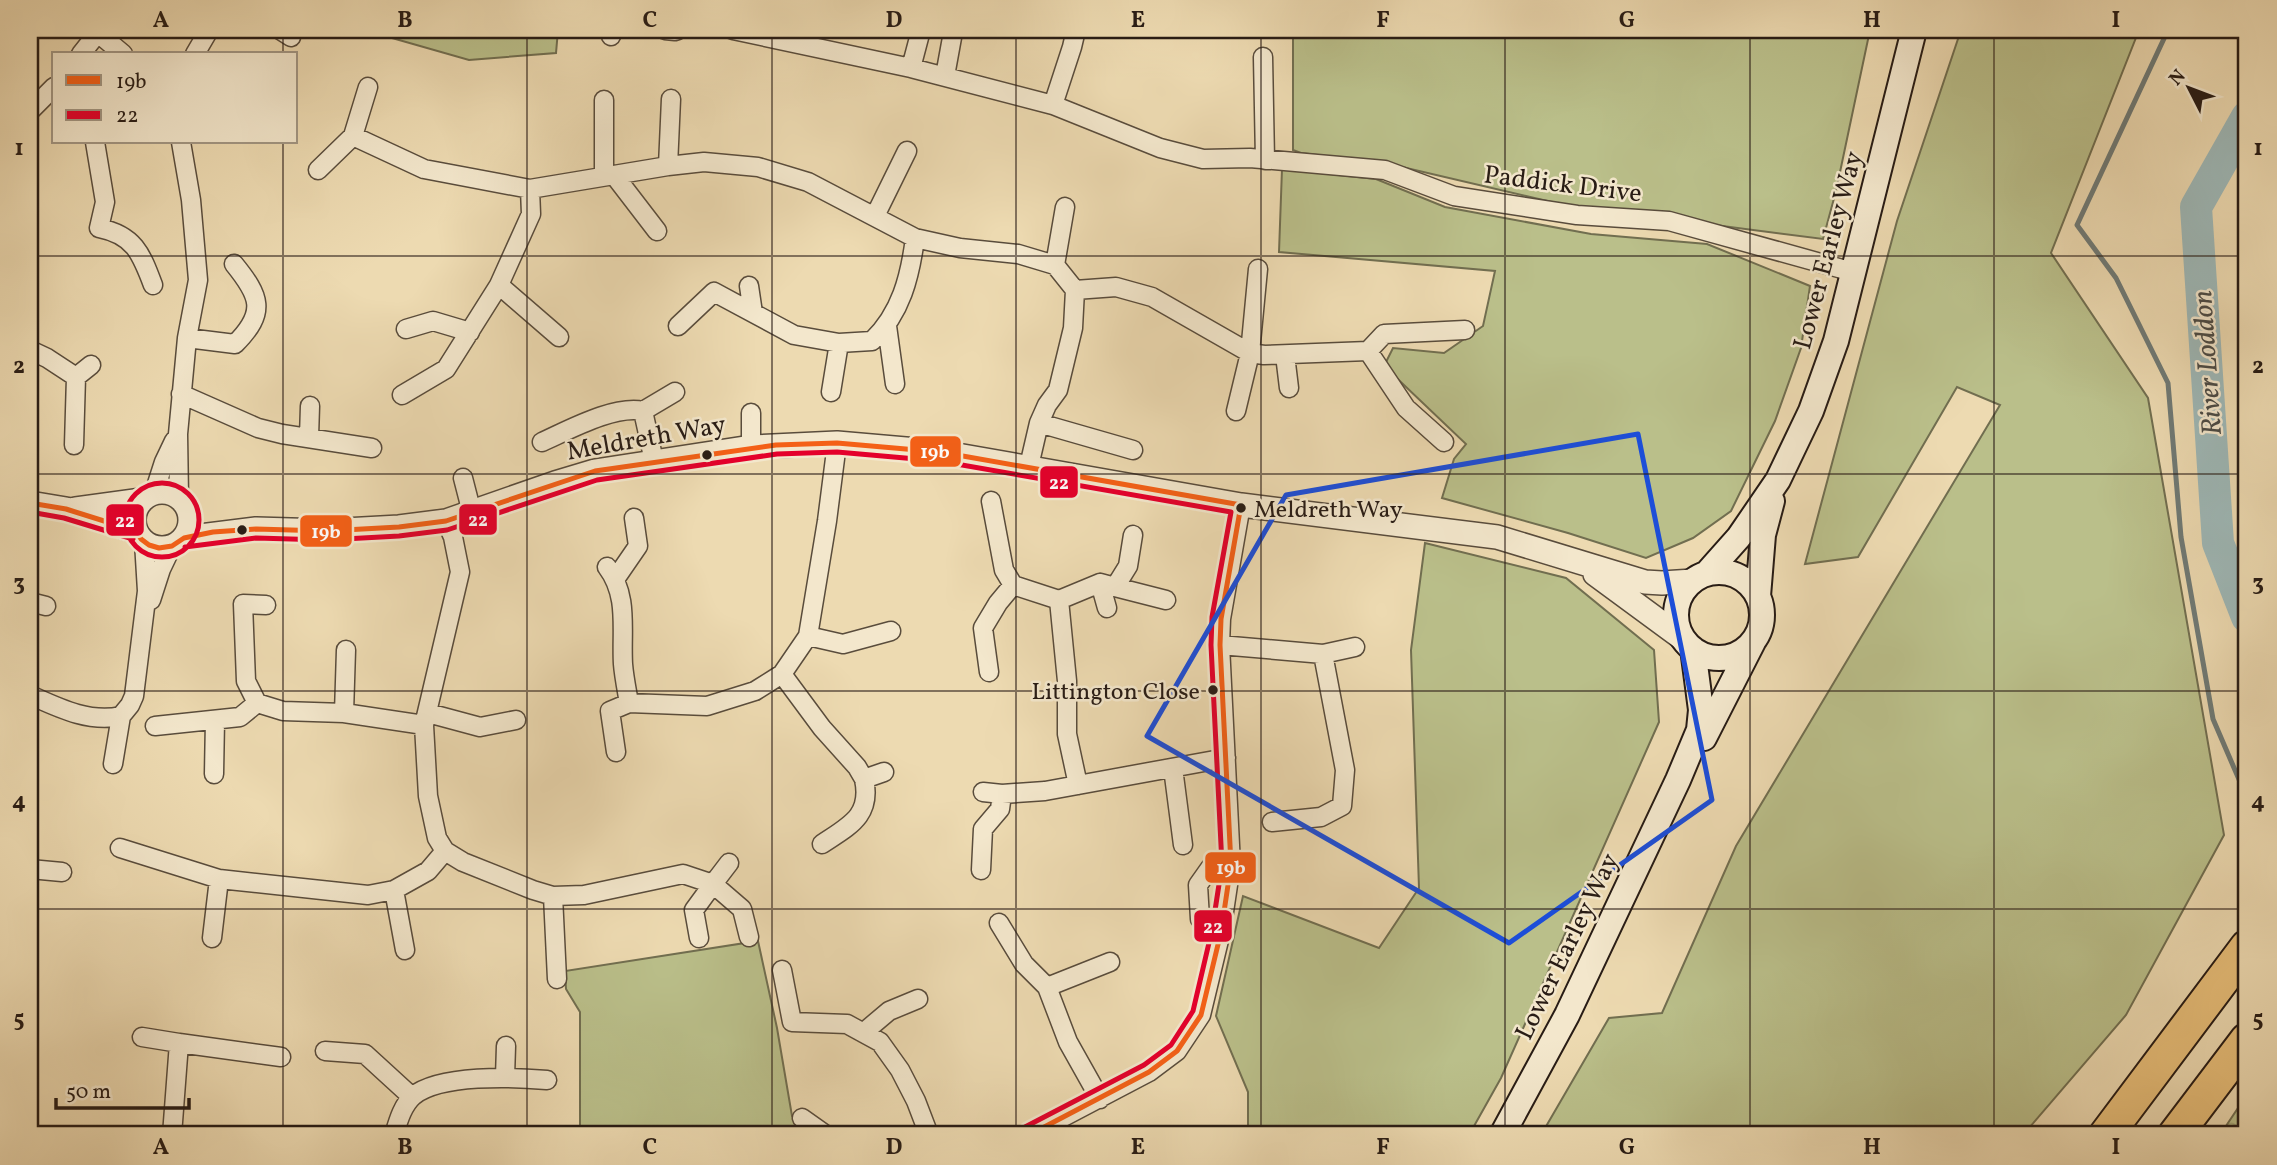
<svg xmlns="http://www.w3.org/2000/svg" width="2277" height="1165" font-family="Vollkorn,serif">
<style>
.green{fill:#babf8a;stroke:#716e50;stroke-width:2}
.forest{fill:url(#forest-crowns);stroke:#716e50;stroke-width:2}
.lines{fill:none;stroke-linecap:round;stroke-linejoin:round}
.stream{stroke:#6f7a76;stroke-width:5}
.river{stroke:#9eb8b7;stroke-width:32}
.minor-casing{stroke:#594c3c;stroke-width:21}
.tertiary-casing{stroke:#594c3c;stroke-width:26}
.secondary-casing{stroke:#281c15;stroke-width:28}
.motorway-casing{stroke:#281c15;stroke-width:37}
.minor{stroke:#f3e7cc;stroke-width:18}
.tertiary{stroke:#f3e7cc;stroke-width:23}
.secondary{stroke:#f3e7cc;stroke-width:24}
.motorway{stroke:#e6bd78;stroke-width:33}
.bus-1-casing{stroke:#f3e7cc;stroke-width:10}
.bus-2-casing{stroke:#f3e7cc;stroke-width:10}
.bus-1{stroke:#f46017;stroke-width:5}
.bus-2{stroke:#e4002b;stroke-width:5}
.marked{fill:none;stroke:#1d4ed8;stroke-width:5;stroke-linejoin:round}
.grid{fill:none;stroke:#281c15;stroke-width:2;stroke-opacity:0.55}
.bus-dot{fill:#281c15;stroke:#f3e7cc;stroke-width:2.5}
.labels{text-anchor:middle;stroke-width:5;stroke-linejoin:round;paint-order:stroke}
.bus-label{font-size:24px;fill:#281c15;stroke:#f3e7cc;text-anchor:start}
.street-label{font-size:26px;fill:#281c15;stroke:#f3e7cc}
.water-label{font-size:28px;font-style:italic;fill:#4b4b46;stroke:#f3e7cc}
.line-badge{stroke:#f3e7cc;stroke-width:2.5}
.badge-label{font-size:19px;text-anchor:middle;font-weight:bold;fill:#fff}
.neatline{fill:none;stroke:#281c15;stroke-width:2.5}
.grid-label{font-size:23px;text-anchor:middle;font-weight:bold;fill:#281c15}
</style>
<defs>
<pattern id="forest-crowns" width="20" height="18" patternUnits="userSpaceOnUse" patternTransform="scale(1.75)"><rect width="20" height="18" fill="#babf8a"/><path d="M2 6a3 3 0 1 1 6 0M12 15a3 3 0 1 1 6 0" fill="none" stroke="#a0a476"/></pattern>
</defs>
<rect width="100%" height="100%" fill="#eddab1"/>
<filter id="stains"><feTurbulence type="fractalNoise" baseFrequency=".00286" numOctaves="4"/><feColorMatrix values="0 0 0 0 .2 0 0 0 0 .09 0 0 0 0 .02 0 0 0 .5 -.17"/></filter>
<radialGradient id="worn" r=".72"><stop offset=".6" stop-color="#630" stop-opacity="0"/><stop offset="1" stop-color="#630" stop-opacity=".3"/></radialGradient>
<path class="green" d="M364,30H558L556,53L469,60Z
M1293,30H1870L1836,191L1823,239L1569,206L1385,163L1301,153L1293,150Z
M1961,30H2139L2051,253L2148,398L2224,835L2126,1015L2023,1135H1541L1609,1018L1662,1013L1736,846L2000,405L1957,387L1858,557L1805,564L1897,221Z
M1282,169L1376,179L1445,207L1591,234L1707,244L1810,286L1801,348L1775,421L1731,511L1693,538L1646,558L1568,533L1442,498L1454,459L1466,444L1384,366L1393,348L1444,353L1483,326L1495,271L1279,252Z
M1425,543L1566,578L1654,650L1659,722L1501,1078L1469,1135H1248V1092L1216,1016L1243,896L1379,948L1419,888L1411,650Z
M758,941L777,1028L792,1116L816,1135H580V1012L566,989L565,971Z"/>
<path class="forest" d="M2244,1099L2247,1103V1135H2220Z"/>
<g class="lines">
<path class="stream" d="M2168,30L2077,225L2116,278L2168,383L2181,537L2213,719L2247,798"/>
<path class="river" d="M2247,117L2196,207L2218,543L2247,617"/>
<g class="minor-casing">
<path id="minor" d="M280,30L291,37
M665,30L675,31L678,30
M733,30L911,68L1053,105L1160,148L1203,159L1250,158L1385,170L1454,196L1577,215L1669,221L1853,272
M98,33L123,54
M611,36L613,30
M81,54L100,30
M195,54L209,30
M1263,57L1265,160
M911,68L921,30
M945,76L953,32
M368,87L353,136L424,169L530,189L668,166L704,162L758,167L808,182L915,238L960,248L1018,254L1055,265L1075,290L1073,328L1058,390L1047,405L1039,423L1029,466
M604,100V176
M1053,105L1072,47L1076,30
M30,111L54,87
M95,142L105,202L99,228C134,235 141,253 153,285
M668,166L671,99
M318,170L353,136
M614,175L657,231
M875,216L907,151
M1055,265L1065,207
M499,285L559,337
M749,286L753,313
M1075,290L1116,287L1152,297L1250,353L1264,355L1368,351L1384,334L1465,330
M678,326L714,292L794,335L839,343L872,341C901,313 910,277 915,238
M887,326L895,384
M406,329L433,321L470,332
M187,338L235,344C267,312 260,296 234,264
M30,350L47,358L76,377L74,445
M1368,351L1406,408L1444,442
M1285,355L1289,388
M76,377L91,365
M831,392L839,343
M181,394L258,428L282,434L372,448
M402,395L446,369L499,285L531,214L530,189
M643,411L675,392
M1236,411L1250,353L1258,269
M751,413V447
M1039,423L1133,450
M309,437L310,406
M542,442C569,430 614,405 643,411L654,461
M463,478L472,513
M154,493L164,462L174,441
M179,498L178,434L187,338L198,280L191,200L181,142
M991,501L1004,570L1013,585L1059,600
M446,521L453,537L460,572L424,725L428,796L437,838L445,851L463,862L533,890L553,896L584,895L683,874L713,884L729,863
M607,567C629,596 621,630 623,664C624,677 627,691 629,703L707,706L755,691L782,674L808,636L827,521L837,443
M616,578L638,546L634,518
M1100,583L1107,608
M1115,587L1166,600
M151,600L161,569L172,546
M30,602L46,606
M266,605L243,604L246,681L257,703L283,711L344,713L424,725
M808,636L843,644L891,631
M1220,645L1323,654L1355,647
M989,672L983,628L998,603L1013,585
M782,674L822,728L857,767L864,779L884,772
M30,695C59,708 89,723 121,716
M344,713L346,650
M428,713L480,727L516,720
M155,726L240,717L257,703
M616,752L610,711L629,703
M113,764L121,716L130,705L134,696L147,591L144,542
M1173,768L1183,845
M214,774L215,720
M1078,785L1067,734V681L1059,600L1100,583L1115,587L1128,566L1133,535
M983,792L1002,794L1045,791L1226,758
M1272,822L1321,817L1342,806L1345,770L1323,654
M822,844C849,826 872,816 864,779
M120,848L219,879L368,895L394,890L428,871L445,851
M30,869L62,872
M981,870L983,829L1000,809L1002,794
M394,890L405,950
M553,896L557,979
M999,923L1024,964L1047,987L1068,1042L1100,1099
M1221,932L1200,919L1198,885L1210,868L1231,865
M212,938L219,879
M699,938L694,910L713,884L742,909L749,937
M782,970L792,1022L847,1024L880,1042L900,1070L916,1101L929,1135
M1047,987L1110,962
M863,1033L889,1011L918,999
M142,1037L179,1043
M325,1051L365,1054L412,1097
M505,1077L506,1046
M802,1118L826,1135
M172,1135L179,1043L281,1057
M394,1135C398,1122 402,1106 413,1096C440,1074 513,1077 547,1080
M1029,1135L1149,1072L1177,1051L1201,1015L1221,932L1231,865L1220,645L1221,619L1241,505"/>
</g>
<g class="tertiary-casing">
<path id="tertiary" d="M134 520a28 28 0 1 1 56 0a28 28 0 1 1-56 0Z
M30,503L66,509L136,531
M76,509L142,500
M184,538L256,529L326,531L399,527L446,521L555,483L595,471L751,447L837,443L940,452L1241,505L1497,537L1645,582L1662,583L1693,581
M1595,574L1682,638"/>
</g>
<g class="secondary-casing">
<path id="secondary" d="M1676 615a43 43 0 1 1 86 0a43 43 0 1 1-86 0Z
M1707,573L1739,537L1778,480L1811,411L1836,341L1914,30
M1758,596L1763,535L1772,501
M1704,738L1753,642
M1502,1135L1567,1015L1678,780L1699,730L1701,710L1693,649"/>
</g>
<g class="motorway-casing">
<path id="motorway" d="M2106,1135L2247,947
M2175,1135L2247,1040"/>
</g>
<use href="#minor" class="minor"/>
<use href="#tertiary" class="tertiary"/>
<use href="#secondary" class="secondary"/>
<use href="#motorway" class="motorway"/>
<g class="bus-1-casing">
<path id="bus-1" d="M30,503L66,509L136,531L141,539L149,545L159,548L172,546L184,538L213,532L256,529L326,531L399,527L446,521L595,471L776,445L837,443L940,452L1241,505
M1029,1135L1149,1072L1177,1051L1201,1015L1221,932L1231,865L1220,645L1221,619L1241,505"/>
</g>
<g class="bus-2-casing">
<path id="bus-2" d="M125 520a37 37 0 1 1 74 0a37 37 0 1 1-74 0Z
M30,512L64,518L133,539
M185,547L256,538L326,540L399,536L447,530L597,480L777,454L837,452L939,461L1231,512L1212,617L1211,645L1222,865L1212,930L1193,1011L1171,1045L1144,1065L1025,1127"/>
</g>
<use href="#bus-1" class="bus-1"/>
<use href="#bus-2" class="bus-2"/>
</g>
<path class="marked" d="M1638,434L1712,800L1509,943L1147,736L1286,495Z"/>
<path class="grid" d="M283,30V54M527,30V1135M772,30V1135M1016,30V1135M1261,30V1135M1505,30V1135M1750,30V1135M1994,30V1135M283,142V1135M30,256H2247M30,474H2247M30,691H2247M30,909H2247"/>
<g class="bus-dot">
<circle cx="707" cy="455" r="6"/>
<circle cx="1241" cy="508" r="6"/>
<circle cx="242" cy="530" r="6"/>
<circle cx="1213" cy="690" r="6"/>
</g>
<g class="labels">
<g class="bus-label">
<text x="1254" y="517">Meldreth Way</text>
<text x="1200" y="699" text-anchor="end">Littington Close</text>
</g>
<g class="street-label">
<text transform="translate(1563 183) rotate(7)" y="9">Paddick Drive</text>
<text transform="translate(1827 250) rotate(-75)" y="9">Lower Earley Way</text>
<text transform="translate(646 437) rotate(-10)" y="9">Meldreth Way</text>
<text transform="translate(1566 946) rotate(-64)" y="9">Lower Earley Way</text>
</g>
<g class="water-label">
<text transform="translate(2206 363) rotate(-94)" y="10">River Loddon</text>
</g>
</g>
<g class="line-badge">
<rect x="909" y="435" width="53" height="33" rx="7" fill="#f46017"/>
<rect x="1039" y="465" width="40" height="34" rx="7" fill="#e4002b"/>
<rect x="458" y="503" width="40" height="33" rx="7" fill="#e4002b"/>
<rect x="105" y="503" width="40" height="34" rx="7" fill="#e4002b"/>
<rect x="299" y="514" width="54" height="34" rx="7" fill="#f46017"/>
<rect x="1204" y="851" width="53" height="33" rx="7" fill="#f46017"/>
<rect x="1193" y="909" width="40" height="34" rx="7" fill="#e4002b"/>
</g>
<g class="badge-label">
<text x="935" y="458">19b</text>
<text x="1059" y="489">22</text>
<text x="478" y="526">22</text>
<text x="125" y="527">22</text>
<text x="326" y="538">19b</text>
<text x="1231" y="874">19b</text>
<text x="1213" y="933">22</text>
</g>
<rect width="2277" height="1165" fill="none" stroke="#eddab1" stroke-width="77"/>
<rect x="52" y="52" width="245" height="91" fill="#f3e7cc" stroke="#a29683" stroke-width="2"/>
<rect x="66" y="75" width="35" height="10" fill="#f46017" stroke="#a29683" stroke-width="2"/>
<text x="116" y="88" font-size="21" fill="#281c15">19b</text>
<rect x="66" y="110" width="35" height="10" fill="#e4002b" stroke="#a29683" stroke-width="2"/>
<text x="116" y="122" font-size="21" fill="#281c15">22</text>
<g transform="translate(2189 88) rotate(312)" stroke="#f3e7cc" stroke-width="5" paint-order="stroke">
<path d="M0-5L12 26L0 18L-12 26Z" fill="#281c15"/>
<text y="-10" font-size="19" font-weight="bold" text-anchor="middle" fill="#281c15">N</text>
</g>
<path d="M56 1098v10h133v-10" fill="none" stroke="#281c15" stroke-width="3.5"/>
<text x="66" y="1098" font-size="21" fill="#281c15" stroke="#f3e7cc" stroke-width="5" paint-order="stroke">50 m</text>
<rect x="38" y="38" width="2200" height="1088" class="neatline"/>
<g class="grid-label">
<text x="161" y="27">A</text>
<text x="405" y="27">B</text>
<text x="650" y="27">C</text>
<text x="894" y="27">D</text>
<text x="1138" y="27">E</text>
<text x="1383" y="27">F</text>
<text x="1627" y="27">G</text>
<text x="1872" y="27">H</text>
<text x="2116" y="27">I</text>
<text x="19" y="155">1</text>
<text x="2258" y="155">1</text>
<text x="19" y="373">2</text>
<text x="2258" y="373">2</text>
<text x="19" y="590">3</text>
<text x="2258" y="590">3</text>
<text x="19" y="808">4</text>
<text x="2258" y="808">4</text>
<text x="19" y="1026">5</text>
<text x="2258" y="1026">5</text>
<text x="161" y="1154">A</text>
<text x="405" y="1154">B</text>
<text x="650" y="1154">C</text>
<text x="894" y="1154">D</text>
<text x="1138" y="1154">E</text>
<text x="1383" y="1154">F</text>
<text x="1627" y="1154">G</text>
<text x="1872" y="1154">H</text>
<text x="2116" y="1154">I</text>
</g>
<rect width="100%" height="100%" filter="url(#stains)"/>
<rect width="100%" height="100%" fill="url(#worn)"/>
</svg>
